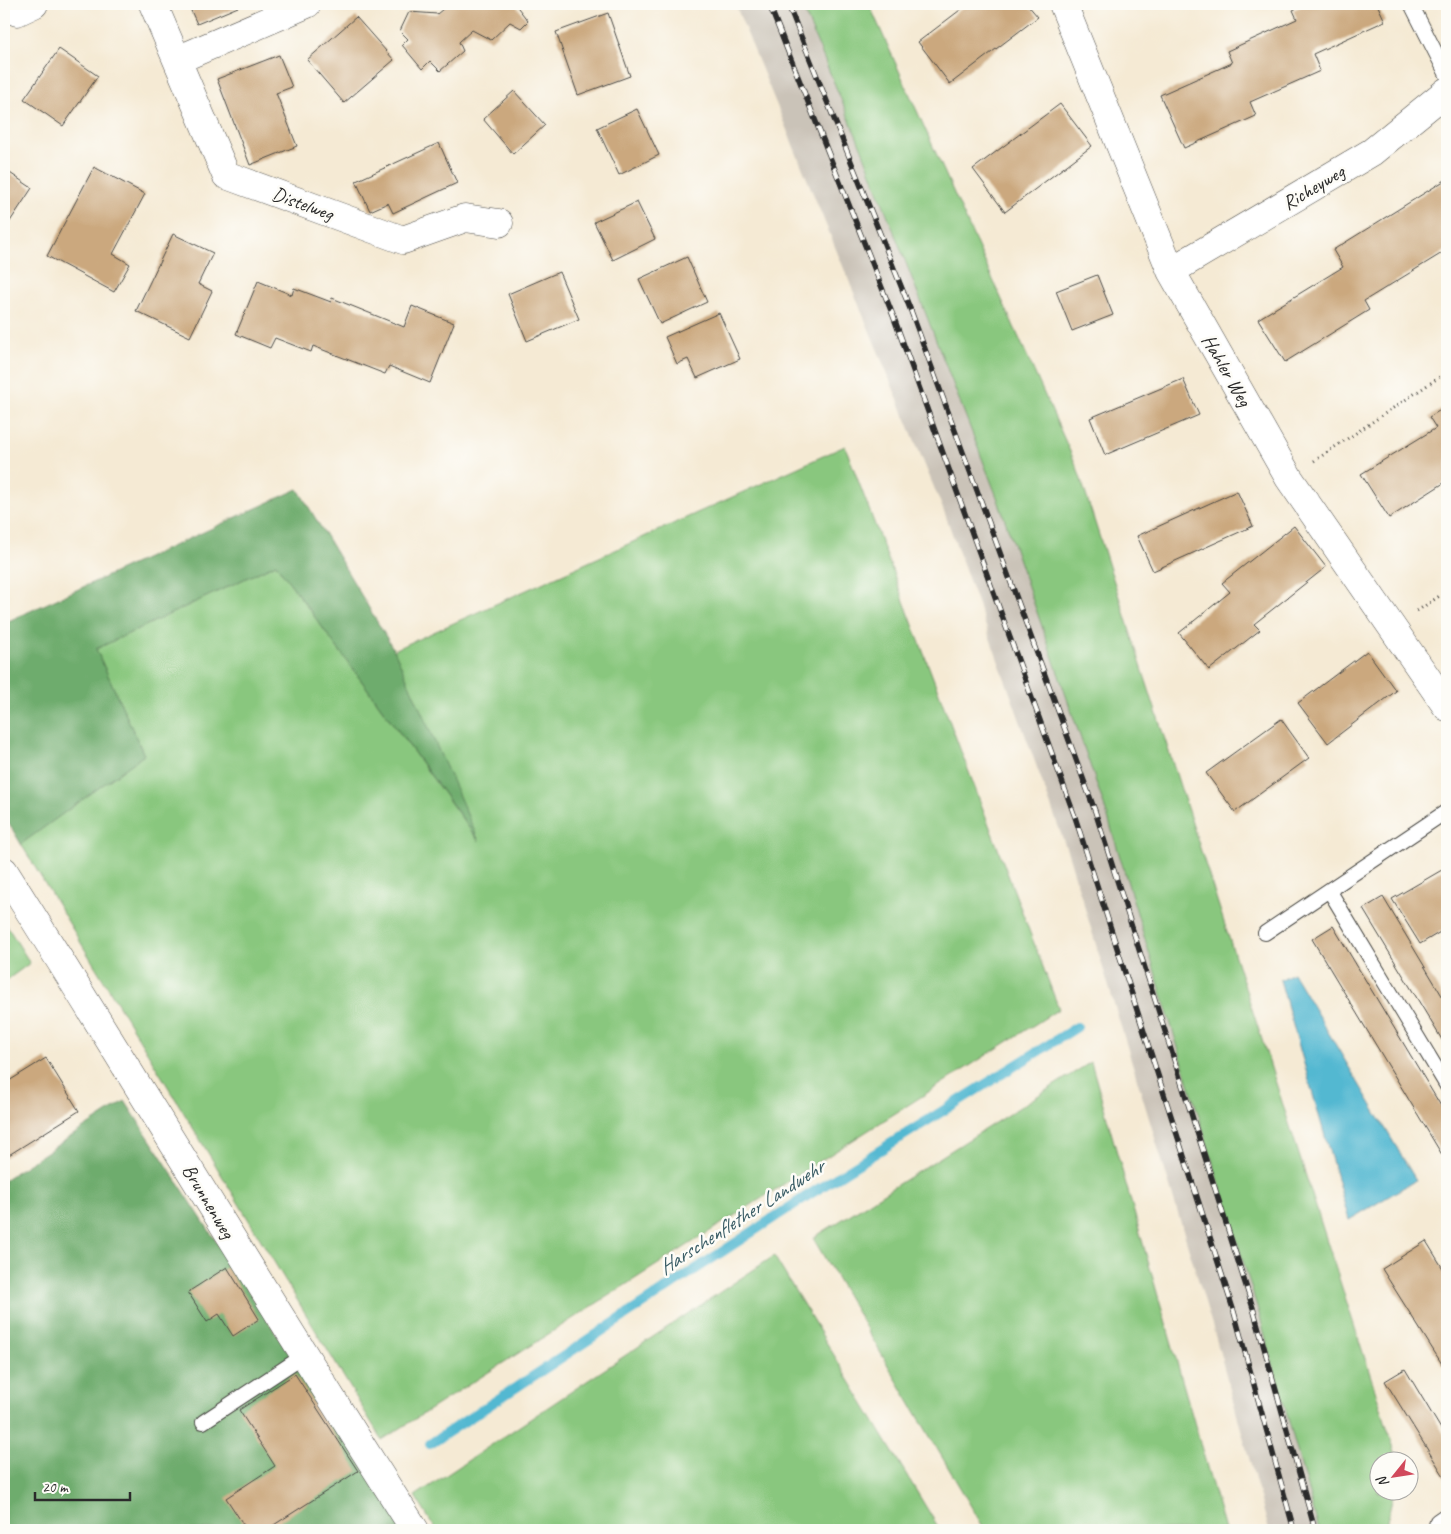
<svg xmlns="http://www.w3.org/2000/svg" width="1451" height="1534" font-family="Caveat,sans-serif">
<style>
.industrial{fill:#cac3b8}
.green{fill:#89c77e;stroke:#5a7954}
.forest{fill:#6eac6d;stroke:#4c6c4c}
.water{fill:#52b8d1;stroke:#3e727e}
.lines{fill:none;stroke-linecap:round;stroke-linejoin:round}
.stream{stroke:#52b8d1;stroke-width:10}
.building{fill:#cba87e}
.lane-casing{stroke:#494844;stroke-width:16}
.street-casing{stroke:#494844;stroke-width:29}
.path{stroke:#494844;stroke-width:3;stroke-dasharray:1 4;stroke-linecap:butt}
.lane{stroke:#fff;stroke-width:14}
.street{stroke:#fff;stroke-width:28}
.rail-casing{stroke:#2b2b2b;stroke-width:5.5}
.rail{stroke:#fdfcf7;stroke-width:4;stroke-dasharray:11;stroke-linecap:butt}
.labels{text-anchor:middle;stroke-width:5;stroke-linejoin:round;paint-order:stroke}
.street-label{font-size:20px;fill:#2b2b2b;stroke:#fdfcf7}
.water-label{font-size:21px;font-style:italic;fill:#395c65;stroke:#fdfcf7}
</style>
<rect width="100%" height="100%" fill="#fdfcf7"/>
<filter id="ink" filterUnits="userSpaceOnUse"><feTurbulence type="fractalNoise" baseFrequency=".02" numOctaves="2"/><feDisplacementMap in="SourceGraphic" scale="10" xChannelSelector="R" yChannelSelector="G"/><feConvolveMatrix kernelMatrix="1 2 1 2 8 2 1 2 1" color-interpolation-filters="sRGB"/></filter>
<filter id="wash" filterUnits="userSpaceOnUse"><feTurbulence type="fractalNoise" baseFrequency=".0096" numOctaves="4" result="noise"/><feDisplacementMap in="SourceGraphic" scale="20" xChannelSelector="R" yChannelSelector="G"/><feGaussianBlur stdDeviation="1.12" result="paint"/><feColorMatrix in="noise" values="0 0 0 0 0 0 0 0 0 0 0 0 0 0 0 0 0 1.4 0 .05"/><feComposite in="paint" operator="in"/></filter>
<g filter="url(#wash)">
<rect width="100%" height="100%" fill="#f5ead4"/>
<path class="industrial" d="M735,4H801L861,147L997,497L1105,808L1258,1310L1319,1530H1269L1213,1328L1068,853L945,514Z"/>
<path class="green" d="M801,4H869L1077,467L1398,1461L1378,1462V1492H1394L1387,1521L1389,1530H1319L1258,1310L1105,808L997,497L861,147Z
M845,446L1059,1009L382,1440L21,844L144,755L96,649L276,564L477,839L394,650Z
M4,921L30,963L4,982Z
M1091,1062L1225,1530H985L813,1238Z
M774,1256L940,1530H436L415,1496Z"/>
<path class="forest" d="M298,489L394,650L479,841L276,564L96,649L144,755L21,844L4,815V623Z
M125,1101L404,1530H4V1180Z"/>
<path class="water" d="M1293,973L1416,1180L1349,1220L1280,980Z"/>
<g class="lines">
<path class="stream" d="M430,1444L807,1196L1077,1027"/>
</g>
<g id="blocks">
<path class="building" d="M188,4H236L238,7L197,24Z
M449,4H515L528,21L521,28L510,22L491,40L472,30L459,42L463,51L440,71L430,61L422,69L402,45L408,39L400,31L409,12L437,14Z
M968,4H1027L1038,17L950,84L918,42Z
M1306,4H1377L1385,21L1313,54L1320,71L1250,102L1256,116L1184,148L1160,95L1232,63L1227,51L1297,19L1293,10Z
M608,13L630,76L578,95L556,32Z
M356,17L394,60L344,103L307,60Z
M59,49L98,76L63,126L24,99Z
M279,55L292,87L276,93L297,146L250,165L217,79Z
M514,91L545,125L513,154L483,119Z
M1060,104L1092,146L1005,212L973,169Z
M637,109L659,155L619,175L597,128Z
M439,143L457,183L393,213L388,203L370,211L356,181Z
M94,167L145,194L113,254L130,264L114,292L47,256Z
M4,169L32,188L5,229L4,228Z
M1447,179V250L1364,301L1369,310L1285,362L1258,319L1343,267L1333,250Z
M637,202L655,239L613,260L594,222Z
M173,234L213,253L198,284L212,291L190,337L136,311Z
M687,257L707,302L660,324L639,279Z
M559,272L579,319L527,341L508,294Z
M1097,275L1113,315L1072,331L1056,291Z
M258,281L292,295L294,288L331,302L332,298L404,327L412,306L454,323L430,383L389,366L385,374L313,346L311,352L275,338L270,348L236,334Z
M719,313L740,359L697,378L688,359L677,364L665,337Z
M1183,379L1199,415L1105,455L1090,418Z
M1447,406V481L1389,518L1361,474L1436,428L1429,417Z
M1237,491L1253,526L1153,571L1137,536Z
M1294,526L1326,567L1254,624L1260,630L1209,670L1179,633L1230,592L1222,583Z
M1367,651L1396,691L1328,743L1298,703Z
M1281,719L1309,758L1235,812L1206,773Z
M1447,867V928L1420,944L1392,899Z
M1383,897L1447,1004V1048L1363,909Z
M1333,926L1447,1116V1163L1312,939Z
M46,1058L79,1111L4,1158V1084Z
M1426,1241L1447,1275V1372L1382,1269Z
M227,1267L259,1319L233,1336L219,1314L207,1322L188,1292Z
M1405,1369L1447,1439V1481L1385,1381Z
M295,1374L358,1471L266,1530H247L226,1498L275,1466L239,1410Z"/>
</g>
</g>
<g filter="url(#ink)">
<use href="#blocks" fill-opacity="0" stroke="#494844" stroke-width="1"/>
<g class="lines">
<g class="lane-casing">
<path id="lane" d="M1411,4L1447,75
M1329,890L1447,1086
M1265,933L1447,811
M203,1422L303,1356
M1435,1530L1437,1521L1447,1514"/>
</g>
<g class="street-casing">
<path id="street" d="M153,4L226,175L403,240L465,218L499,223
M1063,4L1171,271L1289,478L1447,707
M4,5L17,12L34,4
M177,60L307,4
M1171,271L1372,152L1447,91
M4,871C142,1090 275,1312 415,1530"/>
</g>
<path class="path" d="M1314,461L1447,372
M1417,611L1447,591"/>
<use href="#lane" class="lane"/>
<use href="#street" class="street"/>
<g class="rail-casing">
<path id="rail" d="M769,4L894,318L1075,817L1234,1312L1294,1530
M788,4L911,311L1095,811L1253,1308L1315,1530"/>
</g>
<use href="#rail" class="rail"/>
</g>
</g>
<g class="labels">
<g class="street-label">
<text transform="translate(1313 187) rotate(-31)" y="7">Richeyweg</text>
<text transform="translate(303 203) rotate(20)" y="7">Distelweg</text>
<text transform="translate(1227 370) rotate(60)" y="7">Hahler Weg</text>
<text transform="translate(209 1201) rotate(59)" y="7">Brunnenweg</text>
</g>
<g class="water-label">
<text transform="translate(741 1217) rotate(-33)" y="7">Harschenflether Landwehr</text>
</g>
</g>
<rect width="1451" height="1534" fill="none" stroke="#fdfcf7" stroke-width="20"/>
<g transform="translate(1394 1476) rotate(240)"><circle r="24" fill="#fdfcf7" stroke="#a9a8a5"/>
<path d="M0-4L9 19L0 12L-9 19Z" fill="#d1495b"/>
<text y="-8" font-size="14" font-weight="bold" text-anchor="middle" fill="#2b2b2b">N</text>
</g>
<path d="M35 1492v8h95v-8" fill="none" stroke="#2b2b2b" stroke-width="2.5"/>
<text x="42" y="1492" font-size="15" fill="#2b2b2b" stroke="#fdfcf7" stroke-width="4" paint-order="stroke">20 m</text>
</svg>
